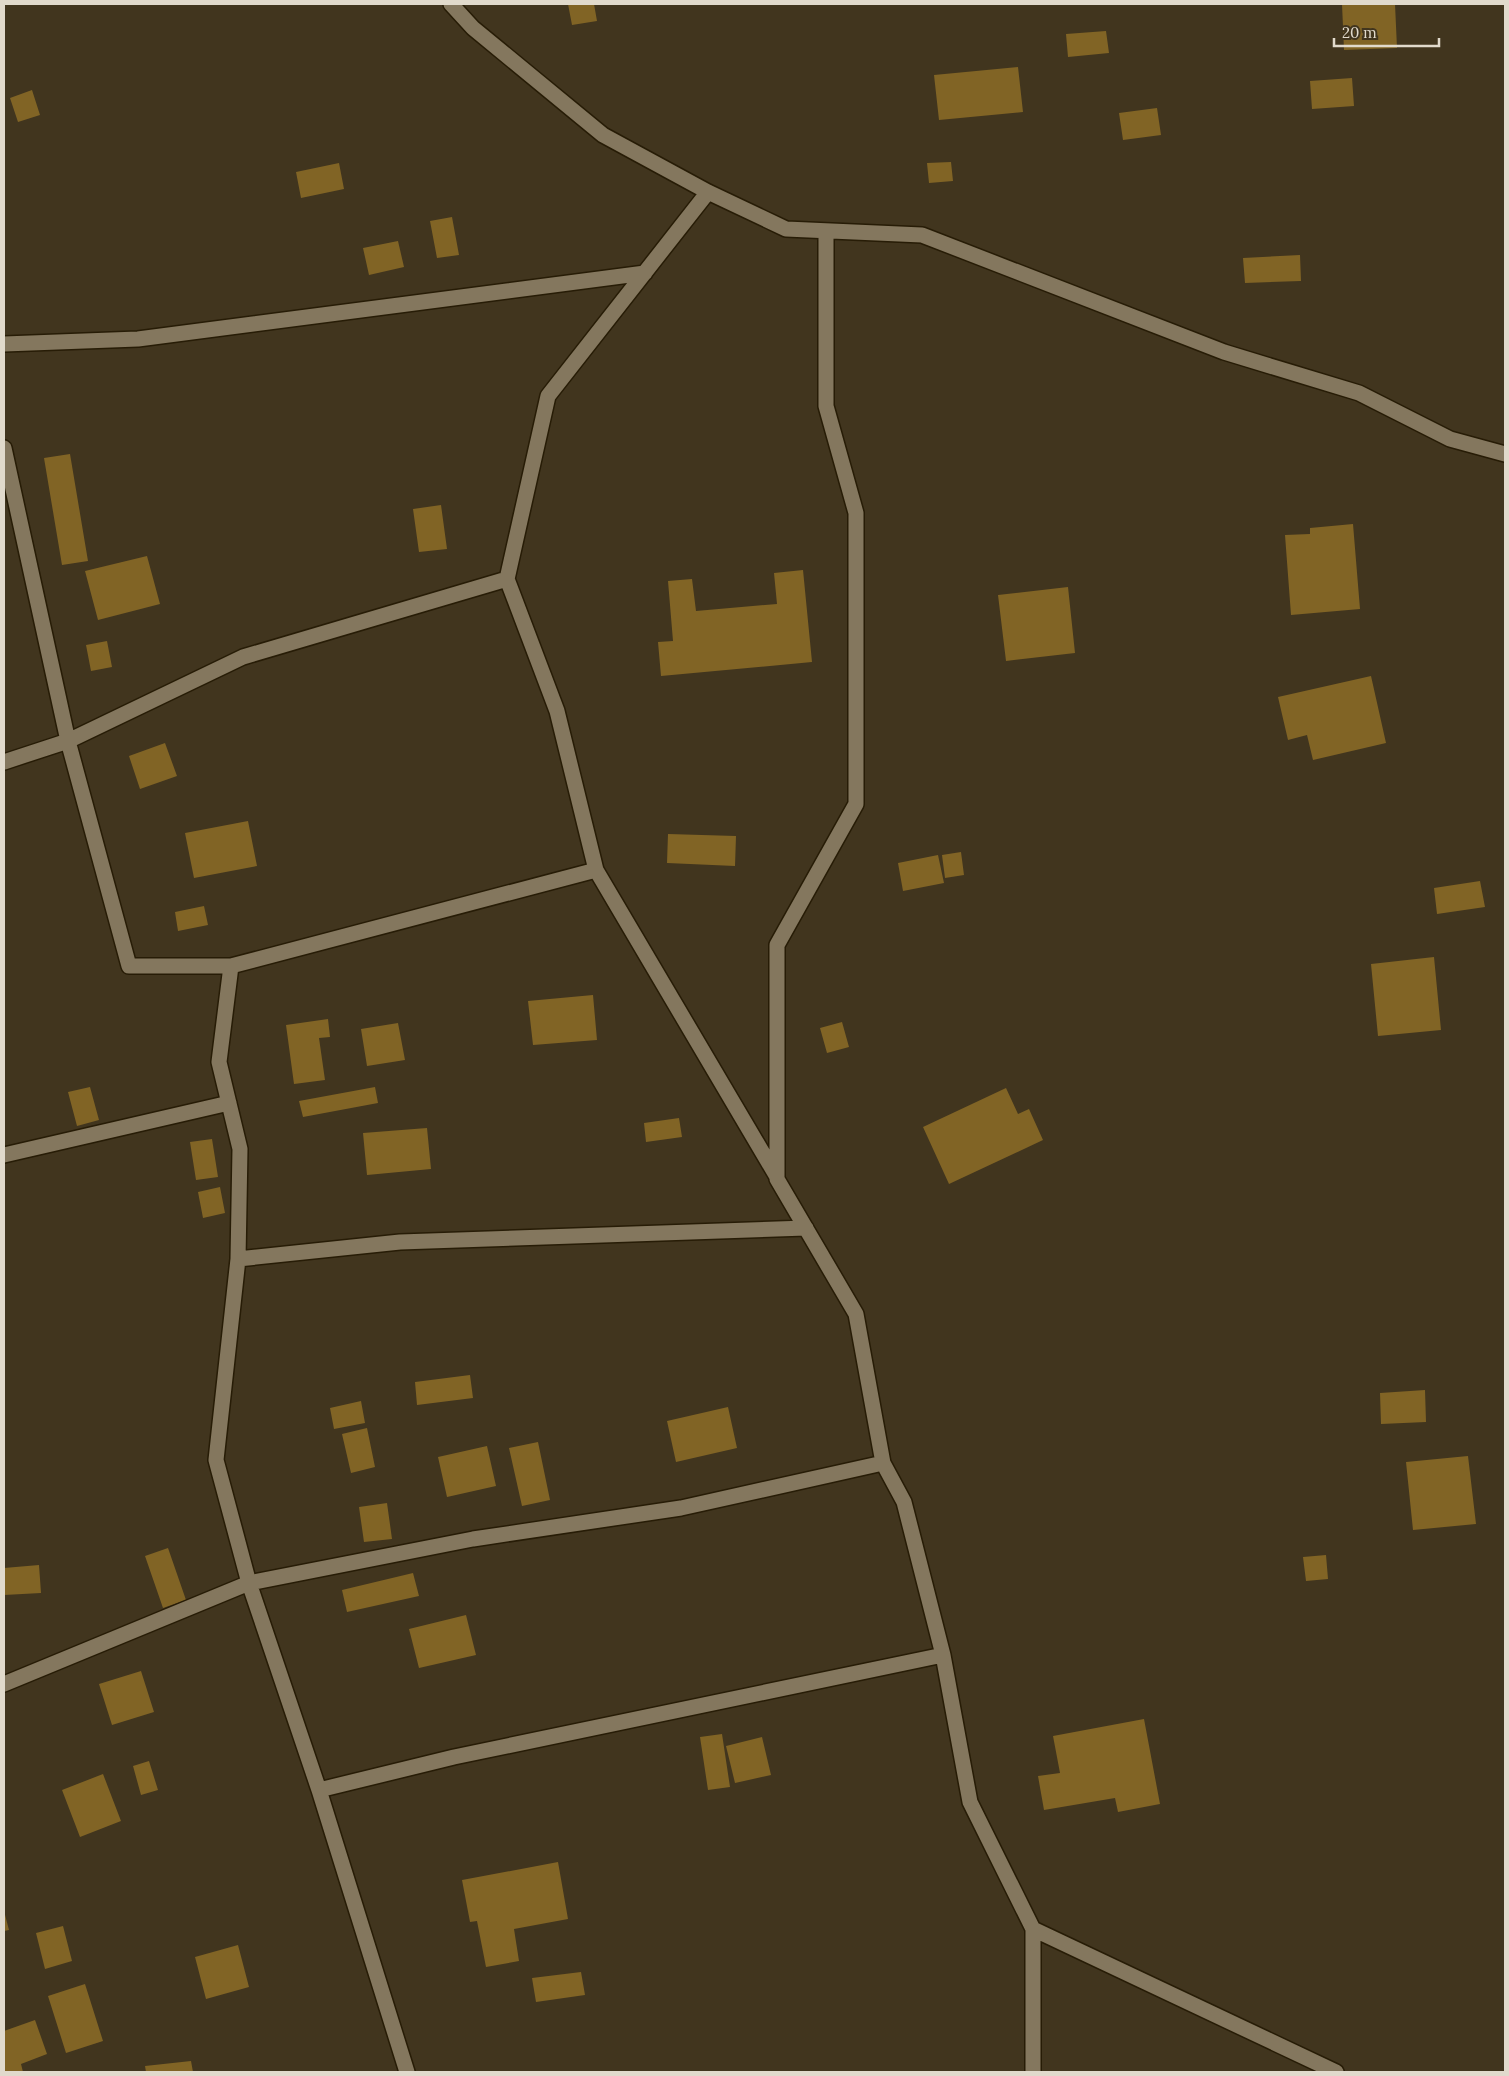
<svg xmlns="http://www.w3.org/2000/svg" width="1509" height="2076" font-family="Lora,serif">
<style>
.building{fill:#816425}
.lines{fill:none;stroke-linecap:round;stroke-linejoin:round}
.minor-casing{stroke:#271c06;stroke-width:18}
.minor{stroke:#84775e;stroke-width:15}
</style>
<rect width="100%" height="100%" fill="#41351e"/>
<path class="building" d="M568,4H594L597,21L572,25Z
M1342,4H1395L1397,48L1344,50Z
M1106,31L1109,53L1068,57L1066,34Z
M1018,67L1023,112L939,120L934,75Z
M1352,78L1354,106L1312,109L1310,81Z
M32,90L40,115L18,122L10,98Z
M1157,108L1161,135L1123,140L1119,113Z
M951,162L953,181L929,183L927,163Z
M339,163L344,189L301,198L296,172Z
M452,217L459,255L437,258L430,221Z
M398,241L404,267L369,275L363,248Z
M1300,255L1301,281L1245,283L1243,258Z
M70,454L88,561L62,565L44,458Z
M441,505L447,549L419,552L413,509Z
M1353,524L1360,609L1291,615L1285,535L1310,534V528Z
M147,556L160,604L98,620L85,571Z
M803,570L812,662L661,676L658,642L673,641L668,581L692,579L696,611L777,604L774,573Z
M1068,587L1075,653L1006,661L998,595Z
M107,641L112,667L91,671L86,645Z
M1371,676L1386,743L1313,760L1307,735L1288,740L1278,697Z
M165,743L177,776L140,789L129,756Z
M248,821L257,866L194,878L185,833Z
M668,834L736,836L735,866L667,863Z
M961,852L964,875L945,878L942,855Z
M938,855L944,883L903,891L898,863Z
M1480,881L1485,907L1437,914L1434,888Z
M204,906L208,925L178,931L175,912Z
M1434,957L1441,1030L1378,1036L1371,964Z
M593,995L597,1040L533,1045L528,1001Z
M328,1019L330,1037L319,1038L325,1080L294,1084L286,1025Z
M842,1022L849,1047L827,1053L820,1028Z
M398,1023L405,1060L367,1066L361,1029Z
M90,1087L99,1120L77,1126L68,1092Z
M375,1087L378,1103L303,1117L299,1101Z
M1006,1088L1018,1114L1029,1109L1043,1140L949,1184L923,1127Z
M679,1118L682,1137L646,1142L644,1123Z
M427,1128L431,1169L367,1175L363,1133Z
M212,1139L218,1177L196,1180L190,1142Z
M220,1187L225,1213L203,1218L198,1192Z
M470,1375L473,1398L417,1405L415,1382Z
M1425,1390L1426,1422L1381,1424L1380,1393Z
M361,1401L365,1423L334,1429L330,1408Z
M728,1407L737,1448L676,1462L667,1421Z
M367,1428L375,1467L351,1473L342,1434Z
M538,1442L550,1500L522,1506L509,1448Z
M487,1446L496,1486L447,1497L438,1457Z
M1468,1456L1476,1524L1413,1530L1406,1462Z
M387,1503L392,1539L364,1542L359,1507Z
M168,1548L186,1600L163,1608L145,1556Z
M1326,1555L1328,1579L1306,1581L1303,1557Z
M39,1565L41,1593L4,1595V1568Z
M413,1573L419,1596L347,1612L342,1590Z
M466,1615L476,1655L419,1668L409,1629Z
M141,1671L154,1712L112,1725L99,1684Z
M1144,1719L1160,1804L1118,1812L1115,1798L1044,1810L1038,1776L1060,1773L1053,1736Z
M722,1734L730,1787L708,1790L700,1737Z
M762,1737L771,1775L735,1783L726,1746Z
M149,1761L158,1790L141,1795L133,1766Z
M103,1774L121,1821L80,1837L62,1790Z
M558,1862L568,1919L514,1929L519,1961L486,1967L477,1921L470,1922L462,1880Z
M4,1911L9,1930L4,1931Z
M63,1926L72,1961L45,1969L36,1933Z
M238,1945L249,1987L206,1999L195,1957Z
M581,1972L585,1995L536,2002L532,1978Z
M85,1984L103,2041L66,2053L48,1996Z
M35,2020L47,2054L21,2064L23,2072H4V2031Z
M191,2061L193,2072H146L145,2066Z"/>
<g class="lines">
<g class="minor-casing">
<path id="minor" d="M451,4L473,28L603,135L708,192L786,229L922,235L1224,352L1359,393L1450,439L1505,454
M708,192L548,396L507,579L557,711L596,870L777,1177
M826,232V406L856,513V804L777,945V1179L856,1314L883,1463L904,1502L943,1655L970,1802L1033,1929V2072
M4,344L138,339L645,273
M4,448L68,741L129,966H231L596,870
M4,762L68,741L243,657L507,579
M231,966L219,1062L240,1149L238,1259L216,1460L249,1583L319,1790L407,2072
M4,1155L229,1103
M238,1259L400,1242L806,1228
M4,1684L249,1583L473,1539L681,1508L883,1463
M319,1790L454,1757L943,1655
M1033,1929L1336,2072"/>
</g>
<use href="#minor" class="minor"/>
</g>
<rect width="1509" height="2076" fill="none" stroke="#e1dacc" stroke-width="10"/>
<path d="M1334 38v8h105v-8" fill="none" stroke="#e1dacc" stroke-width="2.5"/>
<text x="1342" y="38" font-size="15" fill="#e1dacc" stroke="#41351e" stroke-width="4" paint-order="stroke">20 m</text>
</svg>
